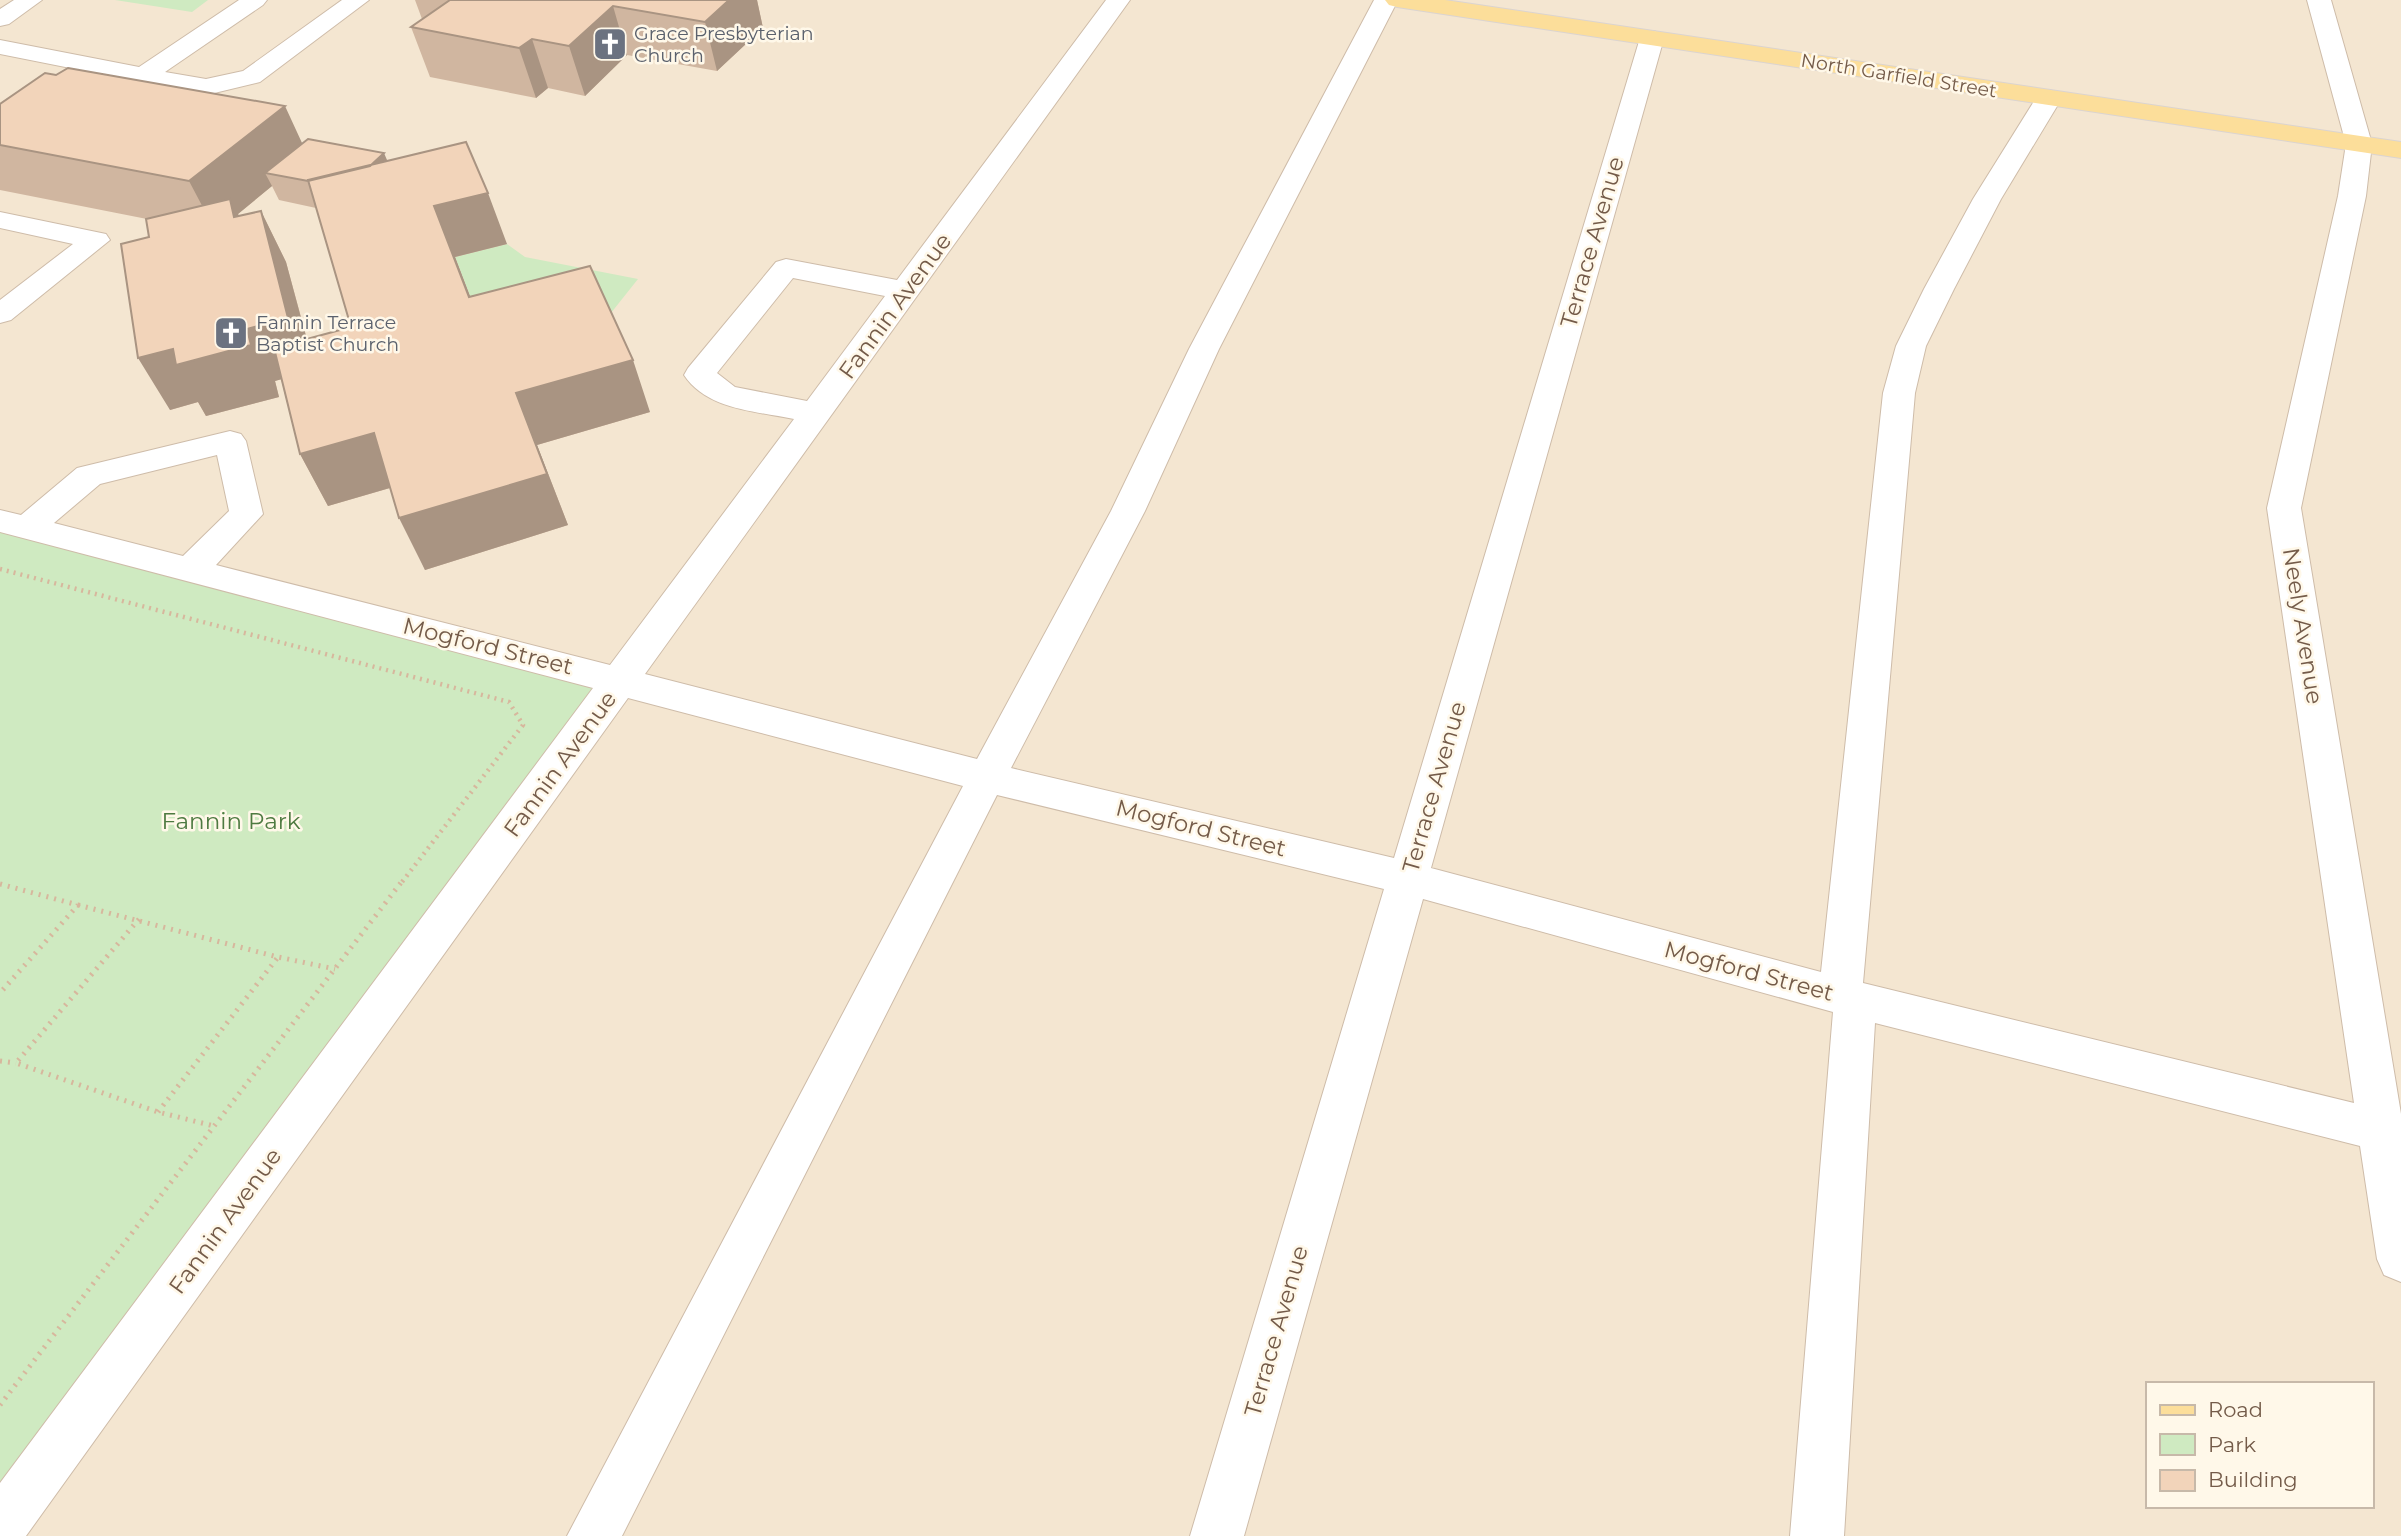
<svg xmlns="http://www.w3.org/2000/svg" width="2401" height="1536" font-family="Montserrat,sans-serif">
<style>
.residential{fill:#f4e6d1;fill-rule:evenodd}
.green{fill:#cfeac1}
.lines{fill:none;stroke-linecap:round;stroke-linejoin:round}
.minor-casing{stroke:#cebca9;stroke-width:2}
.major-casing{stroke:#dbd4d0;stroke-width:2}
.path-far1{stroke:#d7b79d;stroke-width:4.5;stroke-dasharray:2 5;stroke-linecap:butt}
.path{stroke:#d7b79d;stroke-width:5;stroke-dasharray:2 6;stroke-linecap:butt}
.minor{fill:#fff;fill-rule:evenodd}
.major{fill:#fcde9a;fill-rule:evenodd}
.wall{fill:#d0b6a0;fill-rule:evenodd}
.shaded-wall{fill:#a99482}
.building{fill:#f2d4ba;stroke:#a99482;stroke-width:2}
.labels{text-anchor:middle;stroke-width:5;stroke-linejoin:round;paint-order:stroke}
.far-worship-label{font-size:19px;fill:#5b616d;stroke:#fff8e9;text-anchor:start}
.far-street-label{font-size:19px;fill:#745b49;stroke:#fff8e9}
.street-label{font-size:23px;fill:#745b49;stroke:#fff8e9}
.park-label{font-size:23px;fill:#4e7a41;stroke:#fff8e9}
</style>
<rect width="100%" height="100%" fill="#fcf4e2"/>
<path class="residential" d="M0,0H2401V1536H0ZM2147,1384H2371V1506H2147Z"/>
<path class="green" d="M115,0H208L192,12Z
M507,244L525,257L638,279L607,318L490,348L455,257Z
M0,521L622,680L0,1527Z"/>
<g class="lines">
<g class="minor-casing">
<path id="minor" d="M14,0H42L9,24L0,26V9Z
M239,0H267L263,5L165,72L206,79L243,71L342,0H369L260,82L206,95L0,54V40L139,67Z
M1106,0H1130L645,674L977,759L1111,511L1189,349L1374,0H1398L1219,349L1145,511L1011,768L1394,858L1640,38L1643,33L1652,31L1661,33L1664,38L1431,868L1821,972L1883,393L1896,346L1924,289L1973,199L2036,98L2040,93L2049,90L2058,93L2062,98L2001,199L1954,289L1926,346L1915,393L1863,983L2354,1103L2267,508L2338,196L2346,144L2307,0H2331L2372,144L2366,196L2301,508L2401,1114V1282L2384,1275L2377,1259L2360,1146L1875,1023L1844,1536H1790L1833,1012L1423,899L1244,1536H1190L1384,889L997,795L622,1536H567L963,786L628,698L26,1536H0V1483L593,688L0,532V510L21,515L77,468L230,431L241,434L246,441L263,514L216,565L610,665L794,419C756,411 707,410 684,375L688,368L776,262L786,259L897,280ZM793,278L885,296L807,401L735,387L717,373ZM217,455L229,511L183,556L54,523L100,484Z
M0,212L106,234L110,240L11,320L0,323V300L73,244L0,228Z"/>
</g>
<g class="major-casing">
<path id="major" d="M1385,0H1445L2401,142V158L1397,7L1389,5Z"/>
</g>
<path class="path-far1" d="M0,569L509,702L523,725L402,882"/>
<path class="path" d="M0,884L78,905L0,993
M78,905L278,957L335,969
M139,919L16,1063L158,1112L214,1126
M0,1061L16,1063
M158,1112L278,957
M0,1405L403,880"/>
<use href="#minor" class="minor"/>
<use href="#major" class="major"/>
</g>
<path class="wall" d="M415,0H757L763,28L717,71L627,55L585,96L548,88L536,98L430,77L411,27L422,19Z
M0,104L302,143L388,161L507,244L455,257L470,297L650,412L537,445L568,525L425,570L390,488L328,506L300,454L281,379L275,381L279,397L206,416L198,402L170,410L147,219L0,190ZM272,186L279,200L316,208L351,327L307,339L286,262L261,211L239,216L238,214Z"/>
<path class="shaded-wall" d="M729,0H757L763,28L717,71L705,22Z
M613,6L627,55L585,96L569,46Z
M532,39L548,88L536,98L519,48Z
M285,106L308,156L265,173L272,186L238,214L256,250L216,232L189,181Z
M384,153L396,181L343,188Z
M488,193L507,244L455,257L490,348L469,297L434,206Z
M261,211L286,262L315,370L275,381L279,397L206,416L198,402L170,410L138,358L247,329Z
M633,360L650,412L537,445L568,525L425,570L399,518L516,393Z
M374,433L400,485L328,506L300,454Z"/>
<path class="building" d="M450,0H729L705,22L613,6L569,46L532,39L519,48L411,27Z
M68,68L285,106L189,181L0,145V104L45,73L56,75Z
M308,139L384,153L370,166L308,181L265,173Z
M466,142L488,193L434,206L469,297L590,266L633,360L516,393L547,474L399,518L374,433L300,454L274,348L351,327L308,180Z
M230,199L234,217L261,211L288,318L247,329L251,345L176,365L173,349L138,358L121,244L149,237L146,219Z"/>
<defs>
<g id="church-square" transform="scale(1.75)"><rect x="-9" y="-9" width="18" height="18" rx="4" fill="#6b7280" stroke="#fff8e9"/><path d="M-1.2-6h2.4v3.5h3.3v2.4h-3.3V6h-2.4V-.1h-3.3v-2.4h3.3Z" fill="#fff"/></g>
</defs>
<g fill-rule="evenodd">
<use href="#church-square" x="610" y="44"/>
<use href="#church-square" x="231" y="333"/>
</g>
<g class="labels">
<g class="far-worship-label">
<text x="634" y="40">Grace Presbyterian<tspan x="634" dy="22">Church</tspan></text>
<text x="256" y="329">Fannin Terrace<tspan x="256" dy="22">Baptist Church</tspan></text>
</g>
<g class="far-street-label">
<text transform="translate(1899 75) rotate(9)" y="7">North Garfield Street</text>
</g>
<g class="street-label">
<text transform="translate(1592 242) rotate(-74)" y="8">Terrace Avenue</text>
<text transform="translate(895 306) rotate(-54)" y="8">Fannin Avenue</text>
<text transform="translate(2303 626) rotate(81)" y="8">Neely Avenue</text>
<text transform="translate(488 646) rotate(14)" y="8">Mogford Street</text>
<text transform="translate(560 764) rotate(-54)" y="8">Fannin Avenue</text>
<text transform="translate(1434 787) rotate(-74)" y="8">Terrace Avenue</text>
<text transform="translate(1201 828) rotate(14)" y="8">Mogford Street</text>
<text transform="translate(1749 971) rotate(15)" y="8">Mogford Street</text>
<text transform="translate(225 1221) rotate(-54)" y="8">Fannin Avenue</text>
<text transform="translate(1276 1331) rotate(-74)" y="8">Terrace Avenue</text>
</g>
<g class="park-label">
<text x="231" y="829">Fannin Park</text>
</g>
</g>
<rect x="2146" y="1382" width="228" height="126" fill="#fff8e9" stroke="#c7b9a9" stroke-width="2"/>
<rect x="2160" y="1405" width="35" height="10" fill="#fcde9a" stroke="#c7b9a9" stroke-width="2"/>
<text x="2208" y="1417" font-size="21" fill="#745b49">Road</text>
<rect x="2160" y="1434" width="35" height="21" fill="#cfeac1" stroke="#c7b9a9" stroke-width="2"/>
<text x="2208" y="1452" font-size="21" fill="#745b49">Park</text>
<rect x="2160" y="1470" width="35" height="21" fill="#f2d4ba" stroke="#c7b9a9" stroke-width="2"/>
<text x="2208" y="1487" font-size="21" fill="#745b49">Building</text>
</svg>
